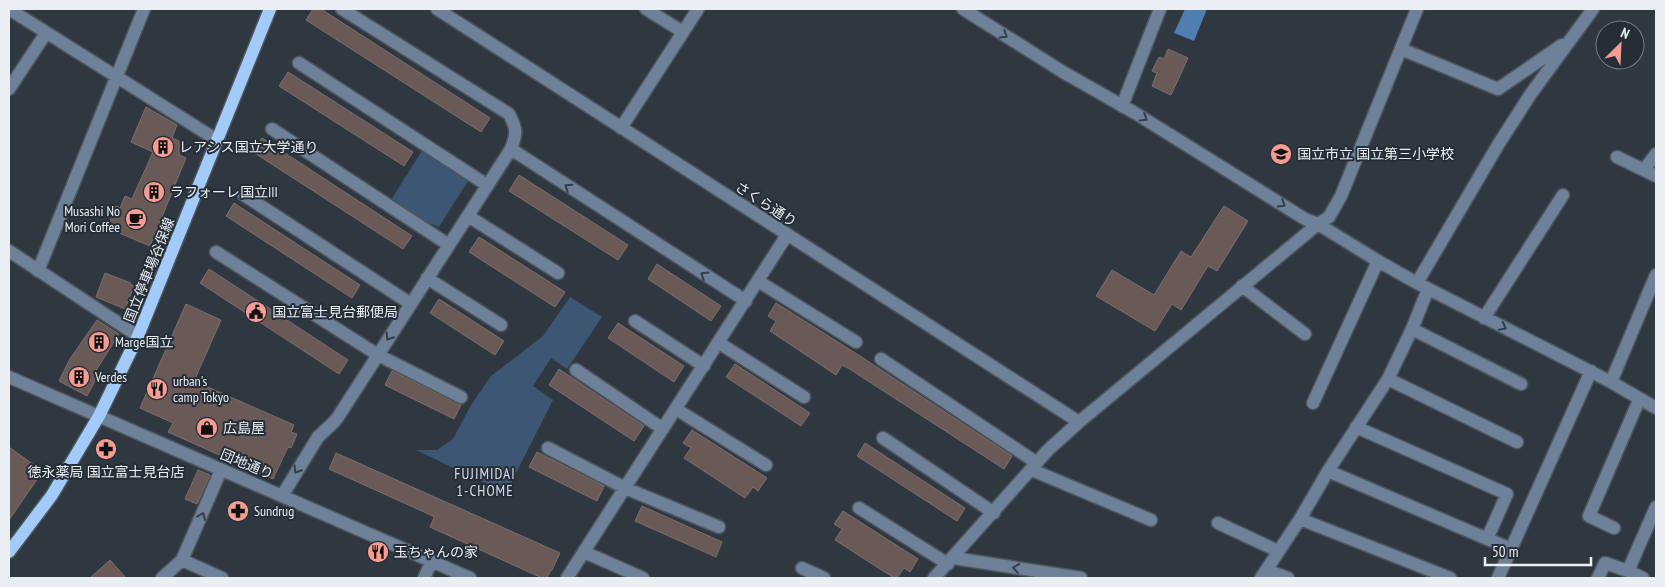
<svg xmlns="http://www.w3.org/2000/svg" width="1665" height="587" font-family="'PT Sans Narrow','Noto Sans JP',sans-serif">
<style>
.green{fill:#3c5674}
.water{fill:#517eb1}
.building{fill:#695957;stroke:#7e6e6c}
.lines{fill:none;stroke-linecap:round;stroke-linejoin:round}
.minor-casing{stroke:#4d555e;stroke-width:15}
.major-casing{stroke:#4d555e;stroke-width:15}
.minor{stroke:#6e8198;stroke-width:12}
.major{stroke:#a2cbfa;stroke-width:12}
.oneway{stroke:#343e4a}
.labels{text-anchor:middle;stroke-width:4;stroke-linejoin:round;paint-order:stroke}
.poi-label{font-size:14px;fill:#eaeff6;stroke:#252d37;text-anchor:start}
.street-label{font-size:14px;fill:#eaeff6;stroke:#252d37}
.neighbourhood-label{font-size:15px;letter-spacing:1px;fill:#d4deeb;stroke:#252d37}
</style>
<rect width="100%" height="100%" fill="#2f3841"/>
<path class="green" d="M423,149L468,181L439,227L422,220L391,200Z
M570,297L602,317L567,369L551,358L533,386L553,400L506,493L416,450H437L453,439L471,405L491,376L543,336Z"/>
<path class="water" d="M1185,9H1207L1194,41L1174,33Z"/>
<path class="building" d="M313,9H321L490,118L481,132L306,20Z
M1168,49L1188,58L1171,95L1152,86L1157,73L1152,71L1159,57L1164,59Z
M288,72L413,152L404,166L279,86Z
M146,107L177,125L172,138L184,143L179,155L186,158L150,246L112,230L113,228L108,226L116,206L120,208L125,196L132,199L153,152L131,142Z
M262,138L412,236L403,249L253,152Z
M519,175L628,245L618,260L509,191Z
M234,203L360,285L352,298L226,216Z
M1224,206L1248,221L1217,271L1208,266L1181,310L1172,304L1155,331L1096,296L1112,270L1154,295L1181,251L1191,257Z
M479,237L565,292L555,307L469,252Z
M657,264L721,306L711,321L648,279Z
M209,269L348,360L339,374L200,283Z
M105,273L131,283V285L134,286L125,309L96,297Z
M439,299L504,341L495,355L430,313Z
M776,303L857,354L1012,456L1004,469L848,368L842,365L836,375L770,331L776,321L768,316Z
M186,304L221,320L194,381L294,425L291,432L297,434L291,448L288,447L273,479L168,432L173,423L140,408Z
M97,320L119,334L95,372L99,373L87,396L59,381L70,359Z
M618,323L684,366L674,382L608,338Z
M735,364L810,413L801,426L726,377Z
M559,369L644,426L634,441L549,385Z
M392,371L461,405L454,419L385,385Z
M692,430L767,478L758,491L753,487L745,498L684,458L691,448L683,443Z
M865,443L965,508L957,521L857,456Z
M9,447L34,465L29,471L38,478L9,520Z
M537,452L604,486L597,501L529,467Z
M336,453L560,553L552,570H551L547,578H542L430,527L434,518L433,516L329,469Z
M198,470L210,475L197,504L185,499Z
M642,506L722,542L716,557L635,521Z
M843,511L918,559L910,572L904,568L897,578H894L835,540L842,529L834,524Z
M110,560L126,578H90Z"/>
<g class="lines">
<g class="minor-casing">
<path id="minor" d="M9,9L217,140
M437,9L1079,422
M646,9L683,32
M963,9L1063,72L1135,113L1305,219L1318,224L1378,261L1417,283L1611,382L1656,408
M1401,49L1498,89L1562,45
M299,63L487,185
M9,89L46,33
M1122,106L1160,9
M621,128L698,9
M272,129L449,245
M511,149L746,301
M1617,157L1656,176
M1644,170L1656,154
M244,195L411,304
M468,216L558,273
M9,251L138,336
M216,252L378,355L461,397
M38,271L144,9
M427,278L501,325
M758,281L856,342
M1417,283L1498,145L1530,95L1593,9
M1242,286L1305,334
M1484,318L1563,195
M635,321L704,366
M1412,329L1521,384
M719,343L804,397
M881,359L1037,463
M576,370L663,429
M9,377L470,578
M1388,379L1517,442
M1611,382L1656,275
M1313,403L1378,261
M676,409L766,465
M1356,427L1507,494L1487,539
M883,438L994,513
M548,448L625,488L719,527
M1032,470L1151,520
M1328,471L1511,549
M282,496L318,437L334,422L338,417L511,149C517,133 517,129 509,114L342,9
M859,508L948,564
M1300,519L1450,578
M1218,523L1278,551
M1614,528L1589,516L1639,400
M584,552L643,578
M954,558L1081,578
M182,560L222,578
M802,568L824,578
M1266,570L1288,578
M162,578L182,560L221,470
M424,578L432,561
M567,578L787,235
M934,578L1048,450L1079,422L1318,224L1329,217L1341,196L1417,9
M1261,578L1300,519L1328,471L1388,379L1412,329L1428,289
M1498,578L1591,371
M1598,578L1605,563L1628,571
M1643,578L1628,571L1656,507"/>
</g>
<g class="major-casing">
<path id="major" d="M9,552L52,495L99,416L138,336L270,9"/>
</g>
<use href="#minor" class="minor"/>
<use href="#major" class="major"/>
</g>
<defs><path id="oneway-chevron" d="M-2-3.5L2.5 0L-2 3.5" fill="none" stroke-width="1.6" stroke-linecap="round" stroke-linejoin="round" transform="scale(1.25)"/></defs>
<g class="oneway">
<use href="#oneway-chevron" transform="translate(1004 35) rotate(32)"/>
<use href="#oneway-chevron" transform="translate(1144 118) rotate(32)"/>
<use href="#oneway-chevron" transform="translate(568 187) rotate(-147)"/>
<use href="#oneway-chevron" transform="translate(1282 204) rotate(32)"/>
<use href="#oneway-chevron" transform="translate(704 275) rotate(-148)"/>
<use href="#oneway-chevron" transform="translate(1503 327) rotate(27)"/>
<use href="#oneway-chevron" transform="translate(389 337) rotate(123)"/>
<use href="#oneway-chevron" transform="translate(297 470) rotate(122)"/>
<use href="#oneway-chevron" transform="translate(202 516) rotate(-67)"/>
<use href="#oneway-chevron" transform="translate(1016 568) rotate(-171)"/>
</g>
<defs>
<g id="building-disc" transform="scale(1.125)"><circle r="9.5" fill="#f59c93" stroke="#252d37"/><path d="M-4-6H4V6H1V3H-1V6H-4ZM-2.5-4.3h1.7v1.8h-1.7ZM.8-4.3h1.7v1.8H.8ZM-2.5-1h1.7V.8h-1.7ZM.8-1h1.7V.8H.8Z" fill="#111"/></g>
<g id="school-disc" transform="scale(1.125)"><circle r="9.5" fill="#f59c93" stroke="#252d37"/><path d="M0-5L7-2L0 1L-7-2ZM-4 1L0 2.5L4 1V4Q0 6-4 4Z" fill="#111"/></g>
<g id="cafe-disc" transform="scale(1.125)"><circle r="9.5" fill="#f59c93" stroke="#252d37"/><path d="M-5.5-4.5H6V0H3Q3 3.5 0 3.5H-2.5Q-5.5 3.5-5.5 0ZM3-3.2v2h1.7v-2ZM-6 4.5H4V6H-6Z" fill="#111"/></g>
<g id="civic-disc" transform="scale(1.125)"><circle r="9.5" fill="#f59c93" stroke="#252d37"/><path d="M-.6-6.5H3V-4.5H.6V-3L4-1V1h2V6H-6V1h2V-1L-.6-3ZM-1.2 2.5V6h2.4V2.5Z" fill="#111"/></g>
<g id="restaurant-disc" transform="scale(1.125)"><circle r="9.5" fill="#f59c93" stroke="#252d37"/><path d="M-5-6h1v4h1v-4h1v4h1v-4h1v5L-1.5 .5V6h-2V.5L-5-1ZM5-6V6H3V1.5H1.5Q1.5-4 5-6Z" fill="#111"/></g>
<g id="shop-disc" transform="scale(1.125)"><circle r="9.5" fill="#f59c93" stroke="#252d37"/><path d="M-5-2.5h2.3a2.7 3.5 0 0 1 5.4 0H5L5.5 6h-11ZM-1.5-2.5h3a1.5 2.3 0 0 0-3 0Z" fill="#111"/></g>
<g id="pharmacy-disc" transform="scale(1.125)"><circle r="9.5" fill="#f59c93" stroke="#252d37"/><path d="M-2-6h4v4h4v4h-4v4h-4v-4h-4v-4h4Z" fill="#111"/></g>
</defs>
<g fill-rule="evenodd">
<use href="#building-disc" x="163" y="147"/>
<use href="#school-disc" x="1281" y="154"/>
<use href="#building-disc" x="154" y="192"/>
<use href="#cafe-disc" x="136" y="219"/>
<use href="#civic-disc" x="256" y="312"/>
<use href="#building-disc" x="99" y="342"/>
<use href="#building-disc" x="79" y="377"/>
<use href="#restaurant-disc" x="157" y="389"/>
<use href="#shop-disc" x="207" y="428"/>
<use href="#pharmacy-disc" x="106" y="449"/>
<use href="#pharmacy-disc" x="238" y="511"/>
<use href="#restaurant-disc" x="378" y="552"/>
</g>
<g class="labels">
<g class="poi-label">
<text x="179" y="152">レアシス国立大学通り</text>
<text x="1297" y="159">国立市立 国立第三小学校</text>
<text x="170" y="197">ラフォーレ国立III</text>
<text x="120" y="216" text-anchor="end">Musashi No<tspan x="120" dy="16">Mori Coffee</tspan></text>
<text x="272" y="317">国立富士見台郵便局</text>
<text x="115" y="347">Marge国立</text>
<text x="95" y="382">Verdes</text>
<text x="173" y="386">urban's<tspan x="173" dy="16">camp Tokyo</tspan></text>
<text x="223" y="433">広島屋</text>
<text x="106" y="477" text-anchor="middle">徳永薬局 国立富士見台店</text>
<text x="254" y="516">Sundrug</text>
<text x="394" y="557">玉ちゃんの家</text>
</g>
<g class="street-label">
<text transform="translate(766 204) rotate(33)" y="5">さくら通り</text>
<text transform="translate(149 270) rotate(-68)" y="5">国立停車場谷保線</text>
<text transform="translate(247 464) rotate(23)" y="5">団地通り</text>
</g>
<g class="neighbourhood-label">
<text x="485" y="479">FUJIMIDAI<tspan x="485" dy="17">1-CHOME</tspan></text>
</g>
</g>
<rect width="1665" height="587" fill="none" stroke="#eaeff6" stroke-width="20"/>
<g transform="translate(1620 45) rotate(24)"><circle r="24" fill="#252d37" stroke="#747b83"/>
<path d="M0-4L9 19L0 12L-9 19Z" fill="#f59c93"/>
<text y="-8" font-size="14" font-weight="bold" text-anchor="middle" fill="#eaeff6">N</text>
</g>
<path d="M1485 557v8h106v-8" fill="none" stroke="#eaeff6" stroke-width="2.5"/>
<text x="1492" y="557" font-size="15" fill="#eaeff6" stroke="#252d37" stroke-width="4" paint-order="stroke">50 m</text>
</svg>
